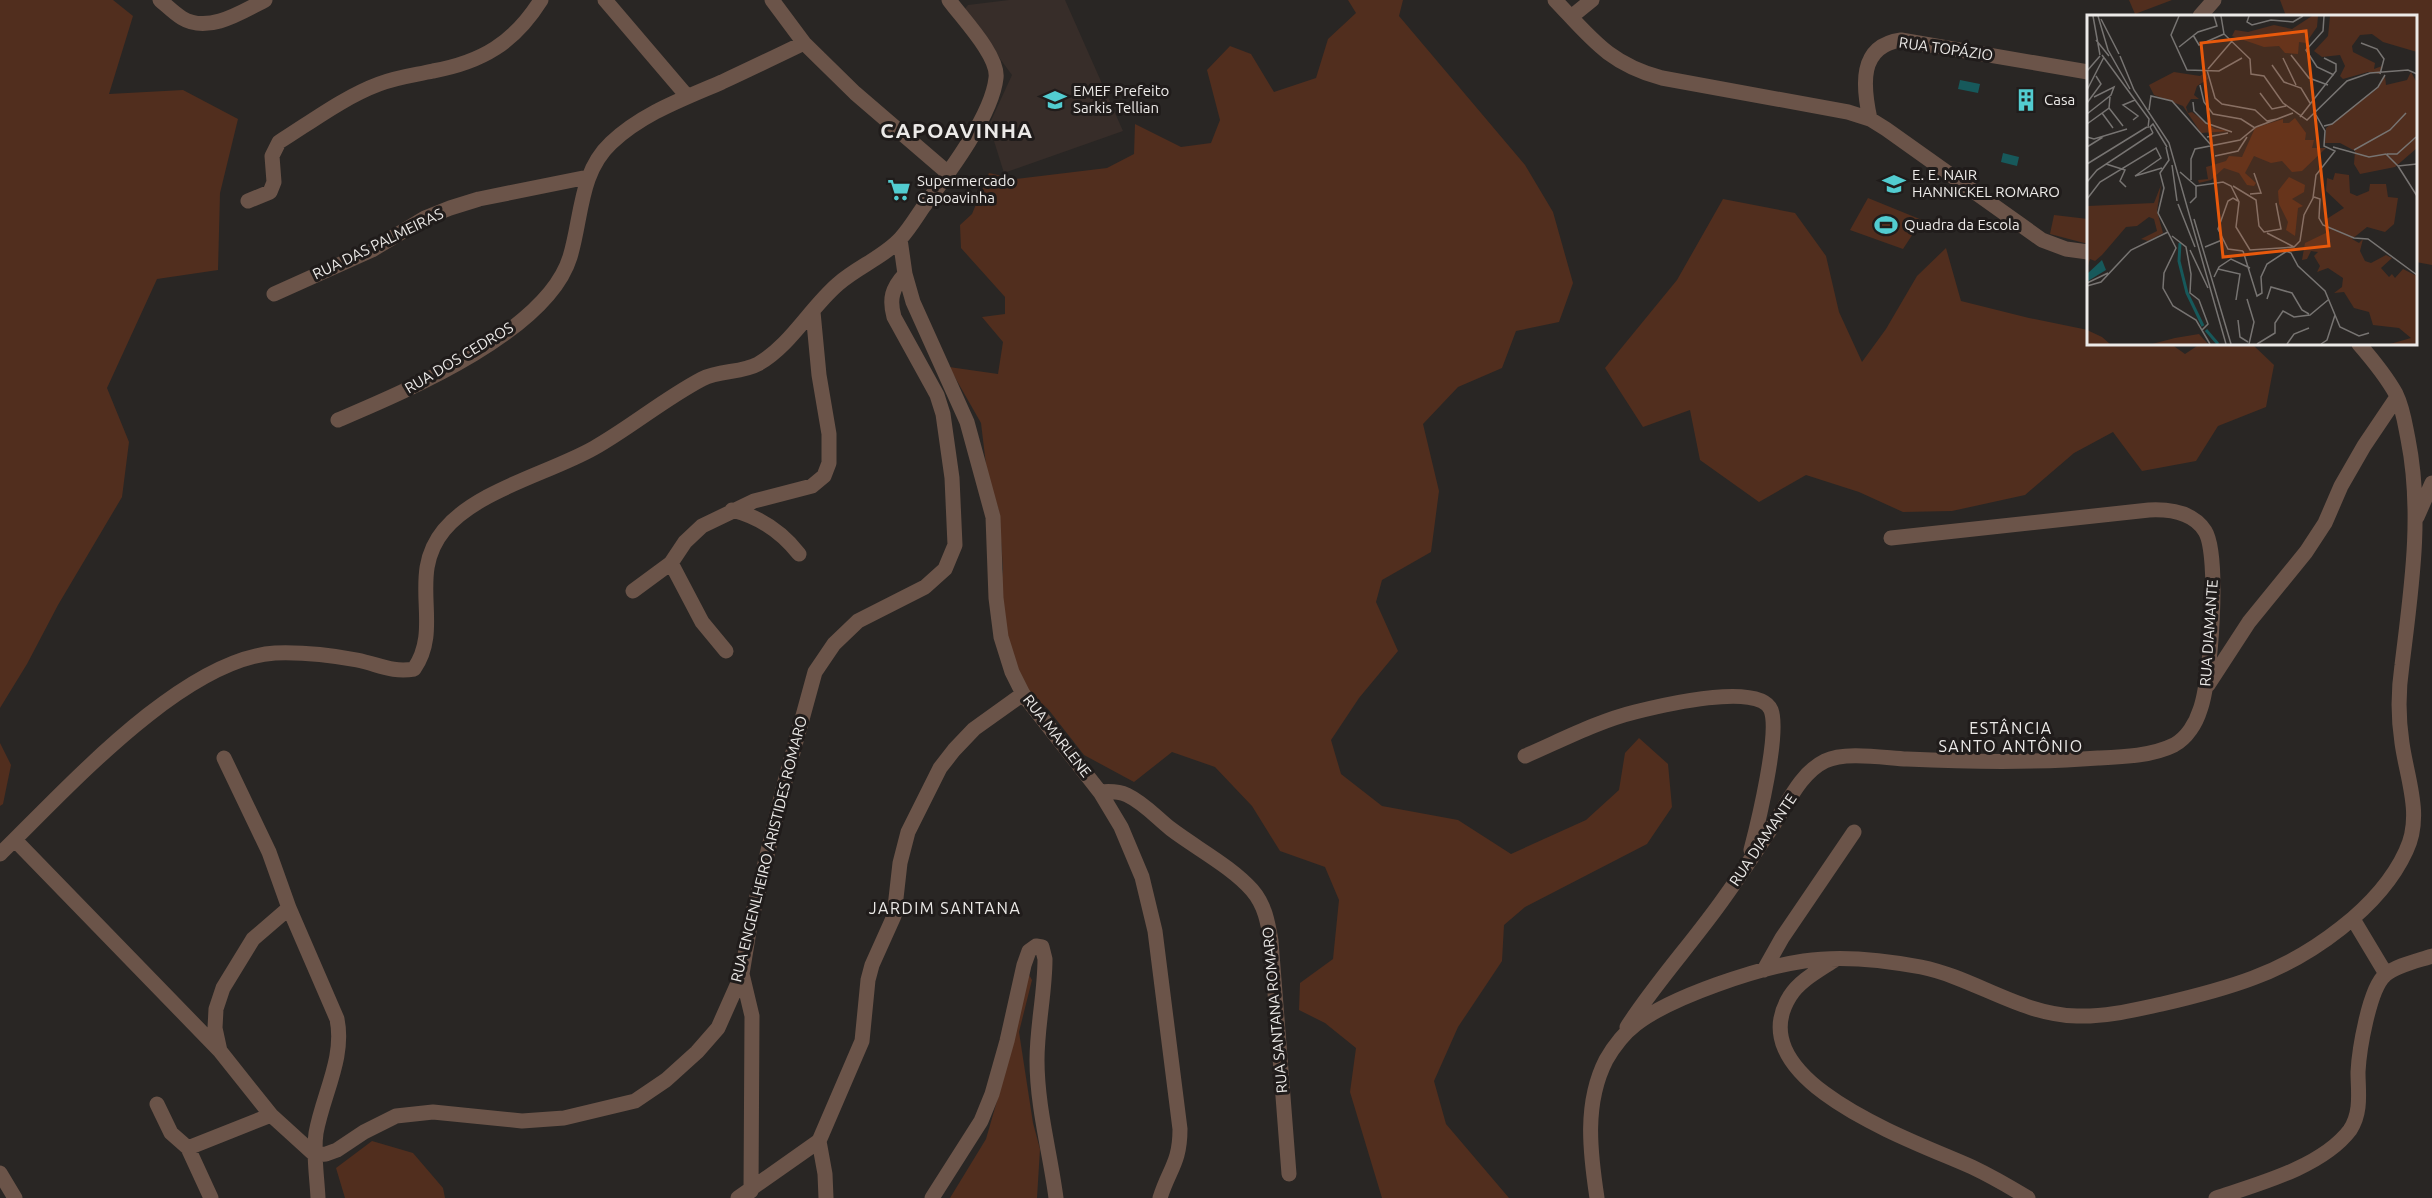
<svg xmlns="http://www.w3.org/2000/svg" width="2432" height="1198" font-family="Ubuntu,sans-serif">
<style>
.built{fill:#372d29}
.green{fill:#512e1e}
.water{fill:#17595b}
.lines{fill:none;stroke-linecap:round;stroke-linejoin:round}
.minor{stroke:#6b5449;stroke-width:15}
.labels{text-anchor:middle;stroke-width:6;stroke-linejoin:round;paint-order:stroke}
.street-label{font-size:15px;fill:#eceae8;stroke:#201c1b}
.poi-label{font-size:15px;fill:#eceae8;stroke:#201c1b;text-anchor:start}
.neighbourhood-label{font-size:16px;letter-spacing:1.5px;fill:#eceae8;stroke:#201c1b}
.district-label{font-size:21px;font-weight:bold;letter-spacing:1.5px;fill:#eceae8;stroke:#201c1b}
.inset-river{fill:none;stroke:#17595b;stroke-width:3}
.inset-road{fill:none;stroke:#777472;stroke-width:1.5}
.view{fill:#e8590c;fill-opacity:0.15;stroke:#e8590c;stroke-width:3}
.inset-edge{fill:none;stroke:#eceae8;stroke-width:3}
</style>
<rect width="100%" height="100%" fill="#292624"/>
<path class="built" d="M1009,0H1065L1123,131L1004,173L989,125L1012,75L964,10L968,5Z"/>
<path class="green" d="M0,0H113L133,16L109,94L183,90L238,119L220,193L218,270L157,279L107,388L129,442L122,497L58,605L27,664L0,708Z
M1348,0H1403L1399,16L1525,165L1553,212L1573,283L1559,322L1516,331L1502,368L1458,387L1423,424L1439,491L1431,552L1382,580L1376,602L1398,651L1359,698L1331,740L1341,774L1382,806L1458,820L1511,854L1586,820L1619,790L1625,753L1639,738L1668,764L1672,807L1647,844L1525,907L1504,925L1502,961L1458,1027L1434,1081L1446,1124L1509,1198H1382L1350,1092L1356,1048L1325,1023L1299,1010L1300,983L1333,959L1339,900L1325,867L1280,851L1252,806L1215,767L1172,752L1134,782L1084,755L1048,709L1025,689L1003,627L999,602L1003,569L999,511L987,473L981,423L949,367L998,374L1003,342L982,317L1005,314V297L961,248L960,225L972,214L989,173L1016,179L1107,168L1134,154L1135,124L1181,147L1211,143L1220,120L1207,70L1230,46L1251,54L1274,92L1316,78L1328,39L1356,13Z
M2129,0H2172L2135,14Z
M2280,0H2432V265L2416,262V16H2286Z
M1868,198L1922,220L1903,249L1850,230Z
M1723,199L1795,213L1826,256L1839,312L1862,362L1886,329L1917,276L1946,248L1961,301L2029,318L2088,330V344H2171L2185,354L2200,344H2252L2274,365L2266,407L2218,426L2196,461L2142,471L2113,432L2074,453L2025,495L1952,511L1903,512L1859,492L1806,475L1759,502L1700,460L1690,410L1643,427L1605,368L1677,280Z
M2054,215L2088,219V244L2050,234Z
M0,743L11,765L3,804L0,806Z
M1028,973L1032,980L1019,1032L1033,1123L1040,1149L1037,1198H950L986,1139L1003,1080Z
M372,1141L413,1153L443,1188L445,1198H345L336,1168Z"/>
<path class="water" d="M1960,80L1980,84L1978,93L1958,89Z
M2003,153L2019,157L2017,166L2001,162Z"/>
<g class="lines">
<path class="minor" d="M160,0C167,6 174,13 182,18C208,34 242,12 265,0
M605,0L687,96
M772,0L804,43L855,93L948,173
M1555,0C1591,38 1609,64 1662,78L1848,112L1870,119L1886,129L2042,240L2066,249L2088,252
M2200,16L2214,0
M1571,17L1592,0
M1870,119C1863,87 1858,46 1901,40L2088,72
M248,201L270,192L274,182L272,156L279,142C311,122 344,97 379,84C397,77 415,75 433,71C482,62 514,43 541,0
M900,239L905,274L913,302L967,422L993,517L996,598L1001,637L1012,672L1023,694L1100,792L1121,827L1142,877L1155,931L1180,1129C1180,1163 1169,1169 1160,1198
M274,294L372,250L425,218L450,208L479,199L588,177
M338,420C406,391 547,332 570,257C582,218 579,173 611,143C643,113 683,99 722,82C750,69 777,56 804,43
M732,510C760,517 781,531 799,554
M2417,517L2432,483
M671,563L702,622L726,651
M633,591L671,563L685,542L702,526L754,501L812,486L824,476L829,463V434L819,375L813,312
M2208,685L2249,622L2306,552L2325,523L2341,486L2364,446L2397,397
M1525,756C1560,741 1598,721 1635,712C1659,706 1760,681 1771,710C1780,733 1758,823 1751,850
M224,758L269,852L289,908L337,1019C345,1058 323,1094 316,1133C313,1154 317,1176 318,1198
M1100,792C1110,791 1118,791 1127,795C1144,803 1157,818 1171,829C1196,848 1232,867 1252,890C1265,905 1268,923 1271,941L1289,1174
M15,840L220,1051L271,1115L315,1155
M0,854C65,791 182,659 275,653C302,652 330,655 357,660C378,664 392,673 414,669C444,626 406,576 444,530C477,490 550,473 594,448C631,427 664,399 702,379C719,370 742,373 758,364C791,345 810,308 838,284C857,267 884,257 901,238C910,228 917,216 924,206C947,175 992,116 996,78C999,56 962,18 949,0
M2353,919L2386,974
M1836,959C1820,970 1800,980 1790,996C1736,1082 1920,1143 1972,1167C1991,1176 2010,1187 2028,1198
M1764,970L1782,938L1854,832
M742,974L752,1016L751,1191
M1627,1027C1656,982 1693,942 1724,898C1742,873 1759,847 1776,821C1789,800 1802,772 1825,761C1845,751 1885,758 1907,759C1971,762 2034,763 2098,758C2122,757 2152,756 2174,745C2187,738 2196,723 2200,710C2211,682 2220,555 2205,531C2193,512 2169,509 2149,510L1891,538
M220,1051L215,1028L216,1009L223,988L253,939L289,908
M157,1104L171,1133L188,1148
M819,1141L825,1174L826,1198
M315,1155L326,1154L337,1150L364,1132L396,1116L433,1112L522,1121L564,1118L635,1101L666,1080L697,1052L718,1028L742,974L750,925L784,785L815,672L834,644L858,621L925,587L945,569L955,545L952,478L943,414L937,395L894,317C889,299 892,288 905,274
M0,1173L15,1198
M211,1198L188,1148L271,1115
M738,1198L819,1141L862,1041L868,980L872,965L894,916L900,863L908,832L940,768L954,750L974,729L1023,694
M932,1198L981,1121L992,1094L1007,1041L1024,965L1029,951L1036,946L1042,947L1045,959C1045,993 1037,1026 1037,1060C1037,1107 1050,1152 1056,1198
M1597,1198C1590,1152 1584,1103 1606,1060C1614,1046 1623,1034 1636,1024C1673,996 1758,968 1804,961C1842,955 1884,960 1921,967C1975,978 2021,1015 2077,1016C2106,1017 2134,1010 2162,1004C2192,997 2224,989 2253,978C2310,957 2380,908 2406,851C2423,816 2407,779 2402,743C2398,717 2398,692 2402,665C2411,591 2423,514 2408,439C2405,424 2403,408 2396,394C2386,376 2372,359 2359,344
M2216,1198C2258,1184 2322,1167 2350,1130C2362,1112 2358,1091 2358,1072C2359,1051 2369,989 2385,975C2397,965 2417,961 2432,956"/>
</g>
<defs>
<g id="school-bare" transform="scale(1.8)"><path d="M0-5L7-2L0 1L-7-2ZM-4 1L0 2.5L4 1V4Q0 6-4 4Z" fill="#52ccd0" stroke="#201c1b" stroke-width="2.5" paint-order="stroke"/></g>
<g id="building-bare" transform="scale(1.8)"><path d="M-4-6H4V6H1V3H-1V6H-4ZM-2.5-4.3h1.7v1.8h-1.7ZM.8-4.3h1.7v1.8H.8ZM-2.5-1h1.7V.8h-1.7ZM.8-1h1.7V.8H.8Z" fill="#52ccd0" stroke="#201c1b" stroke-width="2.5" paint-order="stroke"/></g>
<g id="supermarket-bare" transform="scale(1.8)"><path d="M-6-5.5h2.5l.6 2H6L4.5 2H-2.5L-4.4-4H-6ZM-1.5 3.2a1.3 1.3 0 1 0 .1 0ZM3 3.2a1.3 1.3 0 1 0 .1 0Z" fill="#52ccd0" stroke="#201c1b" stroke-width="2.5" paint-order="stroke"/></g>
<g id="stadium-bare" transform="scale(1.8)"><path d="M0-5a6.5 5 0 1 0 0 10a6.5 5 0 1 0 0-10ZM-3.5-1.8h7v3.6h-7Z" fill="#52ccd0" stroke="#201c1b" stroke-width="2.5" paint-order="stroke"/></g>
</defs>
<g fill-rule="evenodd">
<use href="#school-bare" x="1055" y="100"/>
<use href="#building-bare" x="2026" y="100"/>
<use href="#school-bare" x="1894" y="184"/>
<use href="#supermarket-bare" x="899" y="190"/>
<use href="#stadium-bare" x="1886" y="225"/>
</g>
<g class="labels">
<g class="street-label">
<text transform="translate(1946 49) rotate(8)" y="5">RUA TOPÁZIO</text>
<text transform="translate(378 244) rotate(-26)" y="5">RUA DAS PALMEIRAS</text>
<text transform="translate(459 358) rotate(-31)" y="5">RUA DOS CEDROS</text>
<text transform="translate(2209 633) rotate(-86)" y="5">RUA DIAMANTE</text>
<text transform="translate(1057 736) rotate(52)" y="5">RUA MARLENE</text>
<text transform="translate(1763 840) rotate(-56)" y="5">RUA DIAMANTE</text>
<text transform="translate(769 849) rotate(-76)" y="5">RUA ENGENLHEIRO ARISTIDES ROMARO</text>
<text transform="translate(1275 1010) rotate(-95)" y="5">RUA SANTANA ROMARO</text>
</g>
<g class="poi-label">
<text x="1073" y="96">EMEF Prefeito<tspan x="1073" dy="17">Sarkis Tellian</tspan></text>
<text x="2044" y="105">Casa</text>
<text x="1912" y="180">E. E. NAIR<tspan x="1912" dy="17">HANNICKEL ROMARO</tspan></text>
<text x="917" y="186">Supermercado<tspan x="917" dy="17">Capoavinha</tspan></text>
<text x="1904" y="230">Quadra da Escola</text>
</g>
<g class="neighbourhood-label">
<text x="2011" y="734">ESTÂNCIA<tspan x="2011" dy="18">SANTO ANTÔNIO</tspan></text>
<text x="945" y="914">JARDIM SANTANA</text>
</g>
<g class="district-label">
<text x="957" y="138">CAPOAVINHA</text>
</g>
</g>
<g transform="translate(2087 15)">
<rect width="330" height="330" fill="#292624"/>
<path d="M225,1H231L230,12L219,28L212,27L211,39L198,38L192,31L177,32L145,21L148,15L161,17L187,10L205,14ZM243,1H330V37L296,27L285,19L273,20L265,31L266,37L288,48L287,54L295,51L293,59L281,57L256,64L253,61L258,51L253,40L235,42L227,36L241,21ZM87,57L113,61L119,57L121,64L110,71L107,80L112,84H104L99,92L101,98L105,97L128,114L143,116L114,118L96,91L67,80L62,70ZM324,57L330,68V133L308,152L273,159L267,149L268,136L253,128H238L239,113L291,73L298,61L299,70L320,65ZM208,103L219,118L218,125H227L225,133H239L215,156L205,157L195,146L184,148L167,141L158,158L169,168L167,171L160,170L152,158L137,153L124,165L112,168L111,165L121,164L119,152L139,146L142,141L155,142L168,113L196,104V108H202ZM248,158L262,160L263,178L270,181L282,176L283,169H299L301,182L311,183L307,209L298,217L280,212L265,224L272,228L276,224L273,236L278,246L284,248L299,240L305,243L294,253L302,262L305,259L308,263L316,254L330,261V329H303L324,323L312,313L286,310L282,297L267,293L257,277L247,278L255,272L256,263L241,253L230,257L233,251L227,241L231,237L224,236L220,244L215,245L218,228L243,216L238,205L257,193L239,176L240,163L246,165ZM202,162L218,170L217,177L205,184L216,191L211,193L208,221L199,215L201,207L192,189L191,176ZM74,170L70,196L76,218L61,226L54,224L70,216L67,204L62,202L50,211L39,212L15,240L8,246L3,244L0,254L1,191L67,188ZM0,315L15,322L23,329H0ZM112,319L121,329H65L88,323Z" fill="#512e1e"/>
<path d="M15,245L19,255L1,266L0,259Z" fill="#17595b"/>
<path class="inset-river" d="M93,228L92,246L100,278L116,311M119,315L131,329"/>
<path class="inset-road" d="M6,1L13,40M11,1L21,35L43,74M92,1L84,20L100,55L132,56L155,43M134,1L137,19L163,44L164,59L177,61L196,88L220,105L260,66L283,58L321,55L330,59M162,1L160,7L165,10L184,5L206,7L216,1M237,1L236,16L219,35L230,52L247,60M14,4L32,39M106,20L112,30L137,19M9,25L22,41M274,28L290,34L297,44L293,59M92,32L111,17L130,11L127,1M15,40L62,104L61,113M204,40L222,63L241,70M33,41L47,75L82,128L139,329M196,43L209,70M185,50L197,67L214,73L223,88M121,54L145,26M120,55L128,83L135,89L168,95L180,106L190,104M0,56L13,41M113,70L117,87L126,99L154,104L168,113M0,75L17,42M173,78L185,94L199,91M106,87L107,96L119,108L145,117M0,88L14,69L9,61M22,93L36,111M62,95L64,81L85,86L124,130M15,98L26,113M0,99L24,80L27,72L7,82M213,102L249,56V49L237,43M46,105L51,101L36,90L48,85M0,109L22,93L23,82M237,111L245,109L291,72L298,60M66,118L63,112L66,109L80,132M0,122L7,124L40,114M120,122L141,118M0,132L16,122M79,132L82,145L73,158L77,173L71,198L89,233L77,258L76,273L86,291L109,305L123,329M246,132L282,142L299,139L311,151L330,149M267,135L303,115L319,98M300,139H310L329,122M128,141L151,136L160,122M0,149L60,112M19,149L38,155L33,166L39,172M85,150L90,186M311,151L330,181M93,157L109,171M104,165V144L108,134L153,125L169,112L206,98M0,167L10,155L66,118M109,171L136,167L144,171L152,187L149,212L163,235L207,232L213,226L217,200L226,183L229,160L248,136L237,131L238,116L229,100M146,171L169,185L172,211L177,217L194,214L189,188M163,179L174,178L167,158M227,182L233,184L232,203L236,210L267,223L281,224L330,260M0,184L13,167L69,133L74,143L48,161L75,153M151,186L146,183L141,186L131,214L141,234L156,236M103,188L109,182V171M91,189L108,232M107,204L144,329M180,218L207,232M85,221L99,232L104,259L103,278L112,285L121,309L115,315M118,232L135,225M103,235L121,273M197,235L204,238L211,251L238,276L253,312L272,321L282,318M156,236L170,281L175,278L174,262L180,249L200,236M131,254L153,259L149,285M127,262L132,252L144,244L163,253M0,268L21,258M0,271L14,267L44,235L81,217M160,284L167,307L162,329M180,284L184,272L205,278L215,295L222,299M151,305L153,322L161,327M170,329L188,318V308L196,296L207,302L223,300L241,285M200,329L207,319L222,313M234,329L240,325L248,300"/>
<path class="view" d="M219,16L242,231L136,242L114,28Z"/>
<rect width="330" height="330" class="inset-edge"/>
</g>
</svg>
